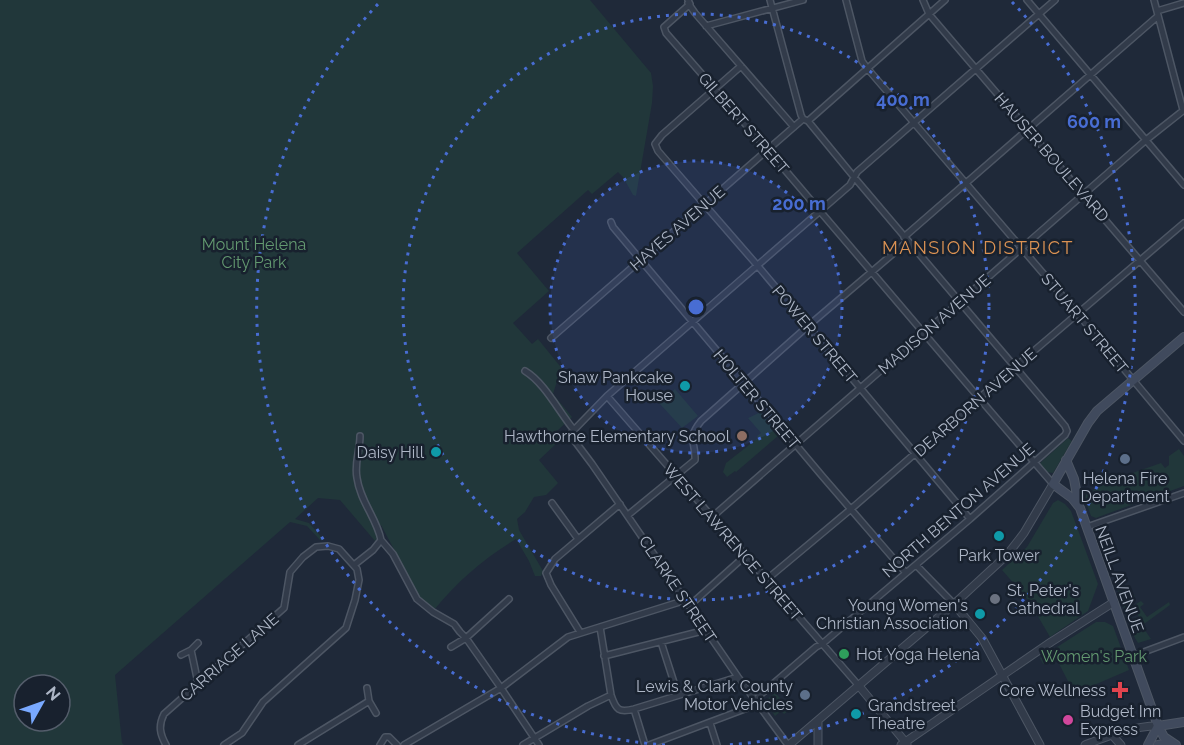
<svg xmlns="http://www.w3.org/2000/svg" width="1184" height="745" font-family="Raleway,sans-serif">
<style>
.green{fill:#21373a;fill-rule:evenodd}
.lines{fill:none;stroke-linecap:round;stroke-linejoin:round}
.minor-casing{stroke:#4d5664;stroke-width:8}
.tertiary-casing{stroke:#4d5664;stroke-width:9}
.secondary-casing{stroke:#4d5664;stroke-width:10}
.minor{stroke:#323b4a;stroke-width:5}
.tertiary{stroke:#323b4a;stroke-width:7}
.secondary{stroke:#404a5d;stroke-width:8}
.ring{fill:none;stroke:#486dd3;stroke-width:3;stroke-dasharray:3 6}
.culture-dot{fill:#0f9aa8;stroke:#18212e;stroke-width:2}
.education-dot{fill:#8d6e63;stroke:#18212e;stroke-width:2}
.service-dot{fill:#5c6f8a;stroke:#18212e;stroke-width:2}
.worship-dot{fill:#6b7280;stroke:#18212e;stroke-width:2}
.leisure-dot{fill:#2e9e5b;stroke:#18212e;stroke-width:2}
.health-dot{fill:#e0444e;stroke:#18212e;stroke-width:2}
.hotel-dot{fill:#d1479c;stroke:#18212e;stroke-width:2}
.labels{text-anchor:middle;stroke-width:5;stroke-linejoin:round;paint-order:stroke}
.street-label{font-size:16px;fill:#adb6c6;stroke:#18212e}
.park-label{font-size:16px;fill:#639970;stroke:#18212e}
.poi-label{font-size:16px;fill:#adb6c6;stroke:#18212e;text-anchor:end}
.neighbourhood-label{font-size:18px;letter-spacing:1.5px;fill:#db9253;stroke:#18212e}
.centre{fill:#486dd3;stroke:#18212e;stroke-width:3}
.ring-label{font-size:18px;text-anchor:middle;font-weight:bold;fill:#486dd3;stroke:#18212e;stroke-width:5;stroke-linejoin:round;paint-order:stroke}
</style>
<rect width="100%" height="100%" fill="#1f2939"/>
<path class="green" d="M0,0H590L651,73L653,86L652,103L636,196L633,195L623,177L618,172L592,194L588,190L517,253L549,291L513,323L532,344L538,339L564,371L559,375L553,394L572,417L557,431L559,433L558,442L539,460L558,483L546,495L534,497L525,512L517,519L519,530L543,571L541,576H535L529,561L516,539C483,559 459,580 434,610L421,600L381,525L377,528L378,537L375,541L340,500L318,498L295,519L309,523L324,540H320L307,526L290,522L115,675L122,743L124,745H0ZM24,685H60V721H24Z
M675,389L698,416L682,428L659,403Z
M761,412L779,435L736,472L735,471L727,477L723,472L726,463L758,438L757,436L761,433L748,418Z
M1068,438L1072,441L1053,473L1047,472L1039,464Z
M1179,449L1184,456V486L1101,516L1096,518L1091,516L1084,497L1086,495L1107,482L1161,463L1165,468L1169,465V456Z
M1058,500L1065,504L1071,511L1098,584L1088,611L1050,637L1029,601L1002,570L1027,547L1053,503Z
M1117,589L1131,591L1135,596L1130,625Z
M1141,601L1144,604L1140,607L1147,617L1169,602L1170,605L1144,624L1135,611L1138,609V607L1136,604Z
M1136,617L1151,639L1138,643L1132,633L1134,629L1132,626L1136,621L1134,618Z
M1096,622H1105L1113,626L1129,670L1078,692L1071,687L1056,658L1043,664L1040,658Z
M775,693L791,709L784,714L782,712H780L775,716L765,701Z"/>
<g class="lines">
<g class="minor-casing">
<path id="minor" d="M688,0L690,4L664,27L666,33L768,150L979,398L1053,484
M846,0L862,61L867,68L1078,314L1184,441
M923,0L929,14L952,41L1184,312
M1027,0L1184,185
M1154,0L1183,110
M688,3L695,13L794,127
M1157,11L1184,3
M706,26L803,0
M741,66L662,135L655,144L658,151L757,265L970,519
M808,121L945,0
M611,222L613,227L823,477L906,573
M904,237L1158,16
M551,338L803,119
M525,371C545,383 559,412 574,430
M607,396L859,686
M552,503L578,539
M628,515L695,460C696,441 686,440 701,421L808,326L908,241
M712,517L1146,140L1184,110
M1087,527L1184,493
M381,540L393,554L417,599L433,612L454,624L460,632L466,638L501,688L539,745
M354,565L373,550L381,540C377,519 360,501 357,478C354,463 360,451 360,436
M916,565L954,604
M766,580L851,509L1015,367L1184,223
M689,606L745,556
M600,627L611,695C616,710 619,713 634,709L738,677
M580,632L551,585L546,573L555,559L620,504
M661,642L678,695
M198,643L191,650L198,683
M451,647L466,638L509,599
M181,655L191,650
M604,656L706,630
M1133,656L1184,637
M367,688L369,701L376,713
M756,701L760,695L816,647L822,644L970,519L1065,435L1067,431L1065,426L854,177L808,121L803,119L801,115L770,0
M634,709L645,745
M710,723L717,745
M166,745C160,734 158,726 164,714L284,608L290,572L303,557L316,547L328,546L339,549L357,569L359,580L355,600L346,628L263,702L242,733L224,745
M298,745L369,701
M380,745L385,737H389L397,745
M404,745L501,688L568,637L686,600
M523,745L588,706L611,695
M649,745L758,704
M788,745L738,677L592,464L571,436V433L607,396L850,185L857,172L1055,0"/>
</g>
<g class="tertiary-casing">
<path id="tertiary" d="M954,604L982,638L1040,745
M859,686L907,744
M818,721V745
M1112,735L1121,745
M789,745L954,604L1007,555L1024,533L1053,484
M901,745L1051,642L1114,602
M1085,745C1108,736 1132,726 1158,726"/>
</g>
<g class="secondary-casing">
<path id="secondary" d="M1066,460L1074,479L1079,506
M1158,726L1184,722
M1148,745L1158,726
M1158,745L1164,744L1174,745
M1176,745L1164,737L1158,726L1080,508L1072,498L1053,484L1088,423L1097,411L1184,337"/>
</g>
<use href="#minor" class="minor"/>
<use href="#tertiary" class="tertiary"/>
<use href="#secondary" class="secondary"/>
</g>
<circle cx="696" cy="307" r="146" fill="#486dd3" fill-opacity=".12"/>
<g class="ring">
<circle cx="696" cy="307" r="146"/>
<circle cx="696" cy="307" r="293"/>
<path d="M665 745A439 439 0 0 1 380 2M1012 2A439 439 0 0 1 727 745"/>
</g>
<g class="culture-dot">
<circle cx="685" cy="386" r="6"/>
<circle cx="436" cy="452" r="6"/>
<circle cx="999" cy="536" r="6"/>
<circle cx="980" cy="614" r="6"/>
<circle cx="856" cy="714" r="6"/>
</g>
<circle class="education-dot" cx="742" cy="436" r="6"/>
<g class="service-dot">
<circle cx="1125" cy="459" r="6"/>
<circle cx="805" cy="695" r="6"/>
</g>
<circle class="worship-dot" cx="995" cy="599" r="6"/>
<circle class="leisure-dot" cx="844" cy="654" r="6"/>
<path class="health-dot" d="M1117 681h6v6h6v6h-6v6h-6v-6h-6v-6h6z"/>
<circle class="hotel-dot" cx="1068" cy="720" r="6"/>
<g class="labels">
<g class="street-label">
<text transform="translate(744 123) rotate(49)" y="6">GILBERT STREET</text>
<text transform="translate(1052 157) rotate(49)" y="6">HAUSER BOULEVARD</text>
<text transform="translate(677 228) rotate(-41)" y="6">HAYES AVENUE</text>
<text transform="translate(1085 323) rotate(50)" y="6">STUART STREET</text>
<text transform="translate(934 324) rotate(-41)" y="6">MADISON AVENUE</text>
<text transform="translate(815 334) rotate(50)" y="6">POWER STREET</text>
<text transform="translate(757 399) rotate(50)" y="6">HOLTER STREET</text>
<text transform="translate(975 402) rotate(-41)" y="6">DEARBORN AVENUE</text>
<text transform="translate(958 510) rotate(-41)" y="6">NORTH BENTON AVENUE</text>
<text transform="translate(733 542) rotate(49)" y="6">WEST LAWRENCE STREET</text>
<text transform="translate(1120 579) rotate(70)" y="6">NEILL AVENUE</text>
<text transform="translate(678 589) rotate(56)" y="6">CLARKE STREET</text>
<text transform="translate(229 657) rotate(-41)" y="6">CARRIAGE LANE</text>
</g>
<g class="park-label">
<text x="254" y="250">Mount Helena<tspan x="254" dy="18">City Park</tspan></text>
<text x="1094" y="662">Women's Park</text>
</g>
<g class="poi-label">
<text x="673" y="383">Shaw Pankcake<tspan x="673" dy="18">House</tspan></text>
<text x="730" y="442">Hawthorne Elementary School</text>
<text x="424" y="458">Daisy Hill</text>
<text x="1125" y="484" text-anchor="middle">Helena Fire<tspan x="1125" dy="18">Department</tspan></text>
<text x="999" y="561" text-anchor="middle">Park Tower</text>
<text x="1007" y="596" text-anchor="start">St. Peter's<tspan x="1007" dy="18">Cathedral</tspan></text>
<text x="968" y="611">Young Women's<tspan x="968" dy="18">Christian Association</tspan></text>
<text x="856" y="660" text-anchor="start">Hot Yoga Helena</text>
<text x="793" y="692">Lewis &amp; Clark County<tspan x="793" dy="18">Motor Vehicles</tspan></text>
<text x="1106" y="696">Core Wellness</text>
<text x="868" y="711" text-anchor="start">Grandstreet<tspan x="868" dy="18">Theatre</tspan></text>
<text x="1080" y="717" text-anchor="start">Budget Inn<tspan x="1080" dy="18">Express</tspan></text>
</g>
<g class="neighbourhood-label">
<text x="978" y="254">MANSION DISTRICT</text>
</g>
</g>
<circle cx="696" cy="307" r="9" class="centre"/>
<g class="ring-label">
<text x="903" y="106">400 m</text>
<text x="1094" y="128">600 m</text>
<text x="799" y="210">200 m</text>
</g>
<g transform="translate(42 703) rotate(50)"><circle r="28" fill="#18212e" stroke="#545d6b" stroke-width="1.5"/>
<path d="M0-4.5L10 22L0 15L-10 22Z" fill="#79a9ff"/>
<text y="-9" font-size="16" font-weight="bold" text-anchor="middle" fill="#adb6c6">N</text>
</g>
</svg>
